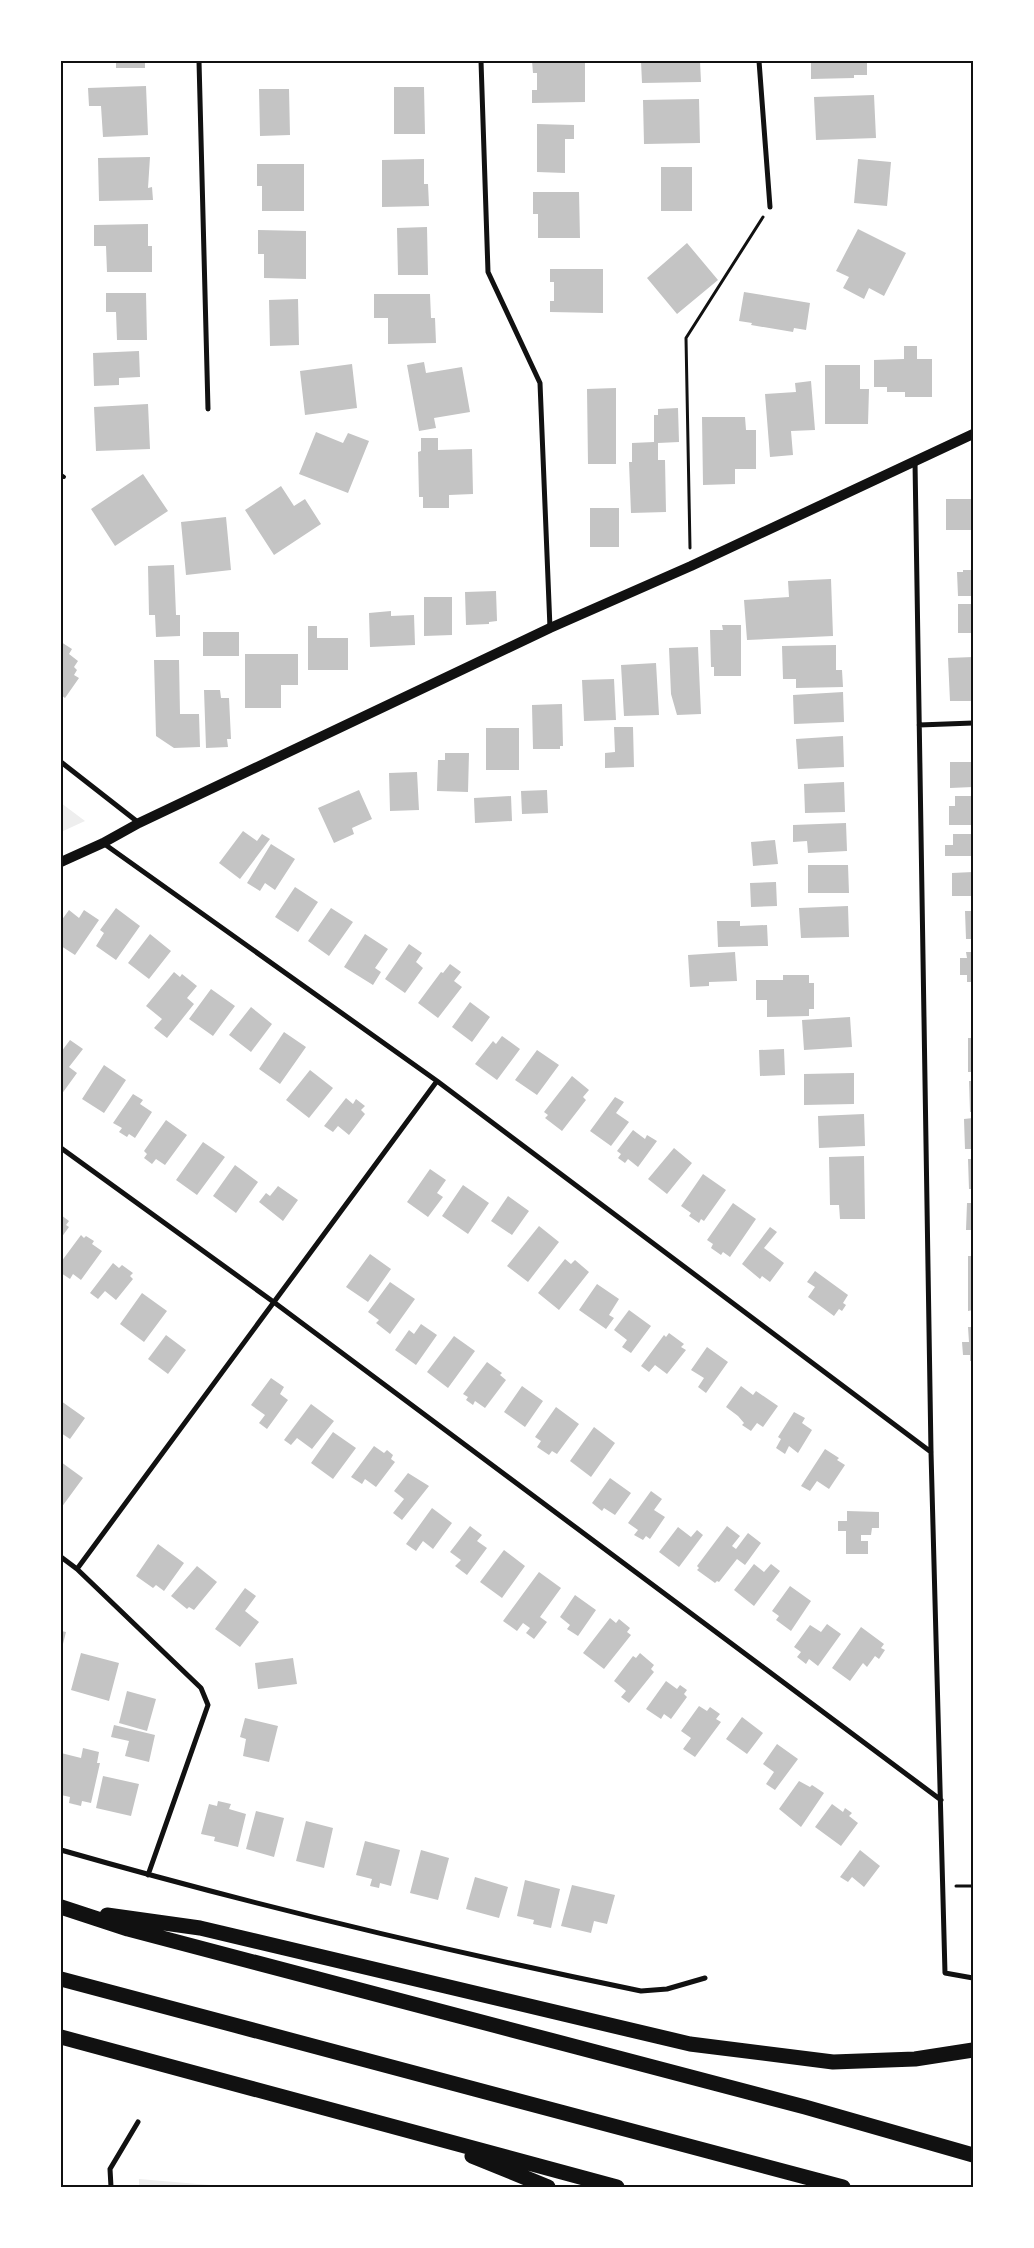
<svg xmlns="http://www.w3.org/2000/svg" width="1034" height="2248" font-family="Helvetica,sans-serif">
<style>
.green{fill:#eee}
.building{fill:#c4c4c4}
.lines{fill:none;stroke-linecap:round;stroke-linejoin:round}
.path{stroke:#111;stroke-width:3}
.service{stroke:#111;stroke-width:4}
.minor{stroke:#111;stroke-width:5}
.secondary{stroke:#111;stroke-width:10}
.motorway{stroke:#111;stroke-width:15}
.neatline{fill:none;stroke:#111;stroke-width:2}
</style>
<rect width="100%" height="100%" fill="#fff"/>
<path class="green" d="M61,803L85,821L61,832Z
M139,2179L233,2187H139Z"/>
<path class="building" d="M116,61H145V68H116Z
M532,61H585V102L532,103V90H537V73H533Z
M641,61H700L701,82L642,83Z
M811,61H867V75H854V78L811,79Z
M146,86L148,135L103,137L101,106H89L88,88Z
M394,87H424L425,134H394Z
M259,89H289L290,135L260,136Z
M874,95L876,138L816,140L814,97Z
M699,99L700,143L644,144L643,100Z
M537,124L574,125V139H565V173L537,172Z
M150,157L148,188L152,187L153,200L99,201L98,158Z
M424,159V184H428L429,206L382,207V160Z
M858,159L891,162L887,206L854,203Z
M257,164H304V211H262V186H257Z
M661,167H692V211H661Z
M533,192H579L580,238H538V214H533Z
M148,224V246H152V272H107L106,246H94V225Z
M427,227L428,275H398L397,228Z
M858,229L906,253L884,296L869,288L864,299L843,288L849,277L836,271Z
M258,230L306,231V279L264,278V254H258Z
M687,243L718,280L677,314L647,278Z
M550,269H603V313L550,312V301H554V282H550Z
M744,292L810,303L806,330L794,328L793,332L751,325L752,323L739,321Z
M106,293H146L147,340H117L116,312H106Z
M374,294H430L431,318H435L436,343L388,344V318H374Z
M298,299L299,345L270,346L269,300Z
M904,346H917V359H932V397H905V392H887V387H874V360L904,359Z
M139,351L140,377L119,378V385L94,386L93,353Z
M424,362L426,373L462,367L470,412L434,418L436,428L419,431L407,365Z
M352,364L357,408L305,415L300,371Z
M825,365H860V389H869L868,424H825Z
M811,381L815,430L791,431L793,455L770,457L765,394L796,392L795,383Z
M616,388V464H588L587,389Z
M148,404L150,449L96,451L94,407Z
M678,408L679,442L658,443V460H665L666,512L631,513L629,462H632V443L654,442V415H658V409Z
M702,417H745L746,430H756V469H735V484L703,485Z
M316,432L343,443L348,433L369,441L348,493L299,474Z
M421,438H438V450L472,449L473,494L449,495V508H423V497H419L418,452L421,451Z
M143,474L168,511L115,546L91,509Z
M281,486L294,506L305,499L321,524L274,555L245,510Z
M946,499H972V530H946Z
M590,508H619V547H590Z
M226,517L231,570L186,575L181,522Z
M174,565L176,615H180V636L156,637L155,615H149L148,566Z
M963,570H973V596H958L957,572H963Z
M831,579L833,636L747,640L744,600L789,597L788,581Z
M496,591L497,621L489,622V624L466,625L465,592Z
M424,597H452V635L424,636Z
M958,604H973V633H958Z
M391,611V616L414,615L415,645L370,647L369,613Z
M722,625H741V676H714V667H711L710,630H723Z
M308,626H317V638H348V670H308Z
M203,632H239V656H203Z
M61,642L72,649L69,654L78,661L74,667L77,670L74,675L79,678L65,698L61,695Z
M836,645V670H842L843,687L796,688V679H783L782,646Z
M698,647L701,714L677,715L671,694L669,648Z
M245,654H298V685H281V708H245Z
M973,657V701H950L948,658Z
M154,660H179L180,714H199L200,747L174,748L156,736Z
M656,663L659,715L624,716L621,665Z
M614,679L616,720L584,721L582,680Z
M204,690H220L221,698H229L231,739H227L228,747L206,748Z
M843,692L844,722L794,724L793,695Z
M562,704L563,746H560V749H533L532,705Z
M614,727H633L634,767L605,768V753L615,752Z
M486,728H519V770H486Z
M843,736L844,767L798,769L796,739Z
M445,753H469L468,792L437,791L438,760H445Z
M950,762H973V787L950,788Z
M417,772L419,810L390,811L389,773Z
M844,782L845,812L805,813L804,784Z
M359,790L372,819L352,828L354,834L334,843L318,808Z
M547,790L548,813L522,814L521,791Z
M511,796L512,821L475,823L474,798Z
M955,796H973V825H949V806H955Z
M846,823L847,851L808,853L807,841L793,842V825Z
M243,831L257,841L262,834L270,839L240,879L219,863Z
M953,834H973V856H945V845H953Z
M775,840L778,864L753,866L751,842Z
M271,844L295,859L275,890L265,883L260,891L247,883Z
M808,865H848L849,893H808Z
M973,872V896H952V873Z
M776,882L777,906L751,907L750,883Z
M295,887L318,902L298,932L275,917Z
M848,906L849,937L801,938L799,908Z
M116,908L140,926L116,960L96,946L104,933L100,930Z
M331,908L353,922L329,956L308,941Z
M69,910L79,918L84,910L99,920L75,955L61,946V921Z
M965,911H973V939H966Z
M717,921H740V926L767,925L768,946L718,947Z
M150,934L171,951L149,979L128,963Z
M365,934L388,949L375,968L381,972L373,985L344,967Z
M409,944L422,953L416,962L423,968L405,993L385,979Z
M735,952L737,981L709,982V986L690,987L688,955Z
M966,952H973V982H967V975H960V958H967Z
M450,964L461,972L454,981L462,987L438,1018L418,1003L441,972L443,973Z
M174,972L180,977L182,974L197,986L187,998L194,1004L167,1038L154,1028L162,1019L146,1006Z
M783,975H809V983H814V1009H809V1016L767,1017V1000H756V980H783Z
M211,989L235,1006L213,1036L189,1019Z
M470,1002L490,1017L472,1042L452,1027Z
M251,1007L272,1024L251,1052L229,1035Z
M850,1017L852,1047L804,1050L802,1020Z
M284,1032L306,1047L280,1084L259,1069Z
M502,1036L520,1049L497,1080L475,1064L493,1041L496,1044Z
M968,1038H973V1072H968Z
M70,1040L83,1049L69,1067L77,1073L61,1095V1052Z
M784,1049L785,1075L760,1076L759,1050Z
M537,1050L559,1065L537,1095L515,1080Z
M104,1065L126,1080L104,1113L82,1099Z
M310,1070L333,1088L309,1118L286,1100Z
M854,1073V1104L804,1105V1074Z
M572,1076L589,1090L583,1097L586,1100L562,1131L545,1118L548,1115L544,1112Z
M969,1081H973V1112H970Z
M133,1094L143,1100L140,1104L152,1112L135,1138L129,1134L127,1137L119,1132L122,1128L113,1123Z
M615,1097L624,1102L616,1113L629,1122L611,1146L590,1131Z
M346,1098L353,1104L356,1099L365,1106L361,1110L365,1114L349,1135L338,1126L333,1132L324,1126Z
M864,1114L865,1146L819,1148L818,1116Z
M973,1118V1149H965L964,1119Z
M166,1120L187,1135L165,1165L156,1159L152,1164L144,1158L147,1154L144,1151Z
M633,1130L645,1139L647,1135L657,1141L638,1167L628,1159L625,1163L618,1158L621,1154L617,1151Z
M203,1142L225,1157L197,1195L176,1180Z
M674,1148L692,1163L667,1194L648,1179Z
M864,1156L865,1219H840L839,1205H830L829,1157Z
M968,1159H973V1189H969Z
M235,1165L258,1182L236,1213L213,1196Z
M430,1169L446,1180L437,1193L443,1197L428,1217L407,1202Z
M703,1174L726,1190L704,1221L701,1219L699,1223L689,1216L691,1213L681,1206Z
M463,1185L489,1203L468,1234L442,1216Z
M278,1186L298,1200L283,1221L259,1202L266,1193L270,1196Z
M508,1196L529,1211L512,1235L491,1221Z
M733,1203L756,1219L730,1257L723,1252L721,1255L711,1248L713,1244L707,1240Z
M967,1203H973V1230H966Z
M61,1215L69,1221L66,1225L69,1227L61,1238Z
M539,1226L559,1242L528,1282L507,1266Z
M770,1227L777,1232L764,1248L784,1263L770,1282L762,1276L760,1279L742,1264Z
M81,1235L84,1238L86,1236L94,1241L92,1244L102,1251L81,1280L73,1274L70,1279L61,1273V1262Z
M370,1254L391,1269L368,1302L346,1287Z
M968,1256H973V1310L968,1311Z
M565,1259L571,1264L575,1260L589,1272L559,1310L538,1293Z
M113,1263L119,1268L122,1265L133,1273L130,1276L133,1279L116,1300L105,1291L98,1299L90,1293Z
M815,1271L848,1295L843,1303L846,1305L842,1311L839,1309L834,1316L808,1297L815,1287L807,1282Z
M390,1282L415,1299L390,1334L376,1323L379,1320L368,1312Z
M597,1284L619,1299L609,1315L614,1318L606,1329L579,1310Z
M142,1293L167,1311L144,1342L120,1324Z
M629,1310L651,1326L631,1353L622,1347L627,1340L614,1330Z
M421,1324L437,1335L416,1365L395,1350L409,1330L414,1334Z
M968,1327H973V1361H970V1355H963L962,1342H969Z
M669,1333L684,1344L681,1347L686,1350L667,1374L655,1365L649,1372L641,1366L664,1335L666,1337Z
M166,1335L186,1350L168,1374L148,1359Z
M454,1336L475,1351L448,1388L427,1372Z
M707,1347L728,1362L706,1393L698,1387L704,1378L691,1370Z
M487,1362L502,1373L500,1375L506,1380L485,1408L475,1401L473,1405L466,1400L468,1397L463,1394Z
M271,1378L284,1387L280,1394L288,1400L267,1429L259,1423L265,1415L251,1405Z
M522,1386L543,1401L525,1427L504,1412Z
M741,1386L753,1395L756,1391L778,1406L763,1427L757,1423L751,1431L742,1425L744,1423L738,1416L726,1407Z
M61,1401L85,1418L70,1439L61,1433Z
M311,1404L334,1421L312,1449L297,1438L291,1445L284,1440Z
M556,1407L579,1424L557,1454L552,1451L549,1455L537,1447L541,1441L535,1437Z
M794,1412L805,1418L802,1423L812,1430L798,1453L789,1446L785,1454L776,1448L781,1439L778,1437Z
M594,1427L615,1443L591,1477L570,1461Z
M333,1432L356,1448L333,1479L311,1463Z
M374,1446L384,1453L387,1450L393,1455L391,1459L395,1462L376,1487L365,1479L362,1484L351,1477Z
M825,1449L839,1458L837,1460L845,1465L829,1489L817,1481L810,1491L801,1486Z
M61,1462L83,1478L61,1508Z
M408,1473L429,1486L402,1520L393,1513L404,1499L394,1491Z
M610,1478L631,1493L615,1515L604,1508L602,1511L592,1503Z
M651,1491L662,1499L654,1510L665,1517L650,1539L646,1536L643,1540L634,1535L638,1530L628,1523Z
M432,1508L452,1523L433,1549L423,1541L416,1551L406,1544Z
M847,1511L879,1512V1528H872L871,1535H861V1541H868V1554H846V1531H838V1521H847Z
M470,1526L482,1535L477,1541L487,1548L467,1575L455,1566L461,1560L450,1552Z
M727,1526L740,1536L732,1546L736,1549L748,1533L761,1543L745,1565L737,1559L719,1582L717,1581L715,1583L697,1570L699,1568L697,1566Z
M678,1527L691,1537L697,1530L703,1535L679,1567L659,1552Z
M158,1544L184,1563L164,1591L156,1585L153,1588L136,1576Z
M504,1550L525,1566L502,1598L480,1582Z
M754,1564L764,1572L771,1564L780,1571L754,1606L734,1590Z
M197,1566L217,1582L194,1610L189,1607L187,1609L171,1596Z
M539,1572L561,1588L540,1617L547,1622L534,1639L526,1633L530,1628L523,1623L517,1631L503,1621Z
M790,1586L811,1601L791,1631L776,1620L779,1616L772,1611Z
M245,1588L256,1596L245,1611L259,1622L240,1647L215,1629Z
M575,1595L596,1610L578,1636L567,1629L570,1625L560,1617Z
M610,1618L616,1623L619,1619L630,1628L627,1632L631,1635L604,1669L583,1653Z
M827,1624L841,1634L818,1666L809,1659L806,1664L797,1657L801,1652L794,1647L810,1625L821,1632Z
M861,1627L884,1644L881,1648L885,1650L879,1659L875,1656L867,1667L863,1663L850,1681L832,1668Z
M61,1631L66,1632L62,1648H61Z
M81,1653L119,1663L109,1701L71,1690Z
M640,1653L654,1665L651,1669L654,1672L629,1703L621,1697L626,1691L614,1681L633,1656L636,1658Z
M293,1658L297,1684L258,1689L255,1663Z
M666,1681L677,1689L680,1685L687,1690L684,1694L687,1697L671,1719L664,1714L661,1719L646,1709Z
M127,1691L156,1699L147,1731L119,1723Z
M699,1706L707,1711L710,1707L720,1714L716,1719L721,1722L695,1757L683,1749L691,1738L681,1731Z
M742,1717L763,1733L747,1754L726,1739Z
M245,1718L278,1726L269,1762L243,1756L246,1739L240,1737Z
M114,1725L155,1735L149,1762L125,1756L129,1741L111,1737Z
M777,1744L798,1759L775,1790L766,1784L774,1772L763,1764Z
M83,1748L99,1752L97,1763H100L91,1803L82,1801L81,1806L69,1803L70,1797L61,1795V1753L81,1758Z
M103,1776L139,1784L131,1816L96,1808Z
M799,1781L810,1787L812,1785L824,1793L801,1827L779,1809Z
M218,1801L231,1804L229,1809L246,1814L238,1847L214,1841L215,1837L201,1834L209,1804L217,1806Z
M832,1804L843,1812L845,1808L852,1813L849,1816L858,1823L841,1846L815,1827Z
M256,1811L284,1818L274,1857L246,1849Z
M306,1821L333,1828L324,1868L296,1861Z
M365,1841L400,1850L391,1886L380,1883L379,1888L370,1886L372,1879L356,1875Z
M421,1850L449,1858L438,1900L410,1893Z
M860,1850L880,1866L864,1887L852,1877L848,1882L840,1877Z
M475,1877L508,1887L499,1918L466,1909Z
M525,1880L560,1889L551,1928L533,1924L534,1920L517,1916Z
M572,1885L615,1895L607,1924L594,1921L591,1933L561,1926Z"/>
<g class="lines">
<path class="path" d="M690,548L686,338L763,217
M956,1886H973"/>
<path class="service" d="M61,475L64,477"/>
<path class="minor" d="M199,61L208,409
M481,61L488,272L540,383L550,628
M759,61L770,207
M915,462L931,1452L945,1973L973,1978
M919,725L973,723
M61,762L139,823
M103,843L437,1081L931,1452
M61,1148L275,1303L941,1800
M61,1557L77,1569L201,1688L208,1705L148,1875
M77,1569L437,1081
M61,1850C253,1905 446,1951 641,1991L667,1989L705,1978
M111,2187L110,2169L138,2122"/>
<path class="secondary" d="M61,862L103,843L139,823L550,628L691,566L973,434"/>
<path class="motorway" d="M61,1907L128,1929L805,2107L973,2155
M107,1915L200,1928L690,2044L833,2062L915,2059L973,2050
M61,1979L843,2187
M61,2037L617,2187
M472,2156L548,2187"/>
</g>
<rect width="1034" height="2248" fill="none" stroke="#ffffff" stroke-width="125"/>
<rect x="62" y="62" width="910" height="2124" class="neatline"/>
</svg>
